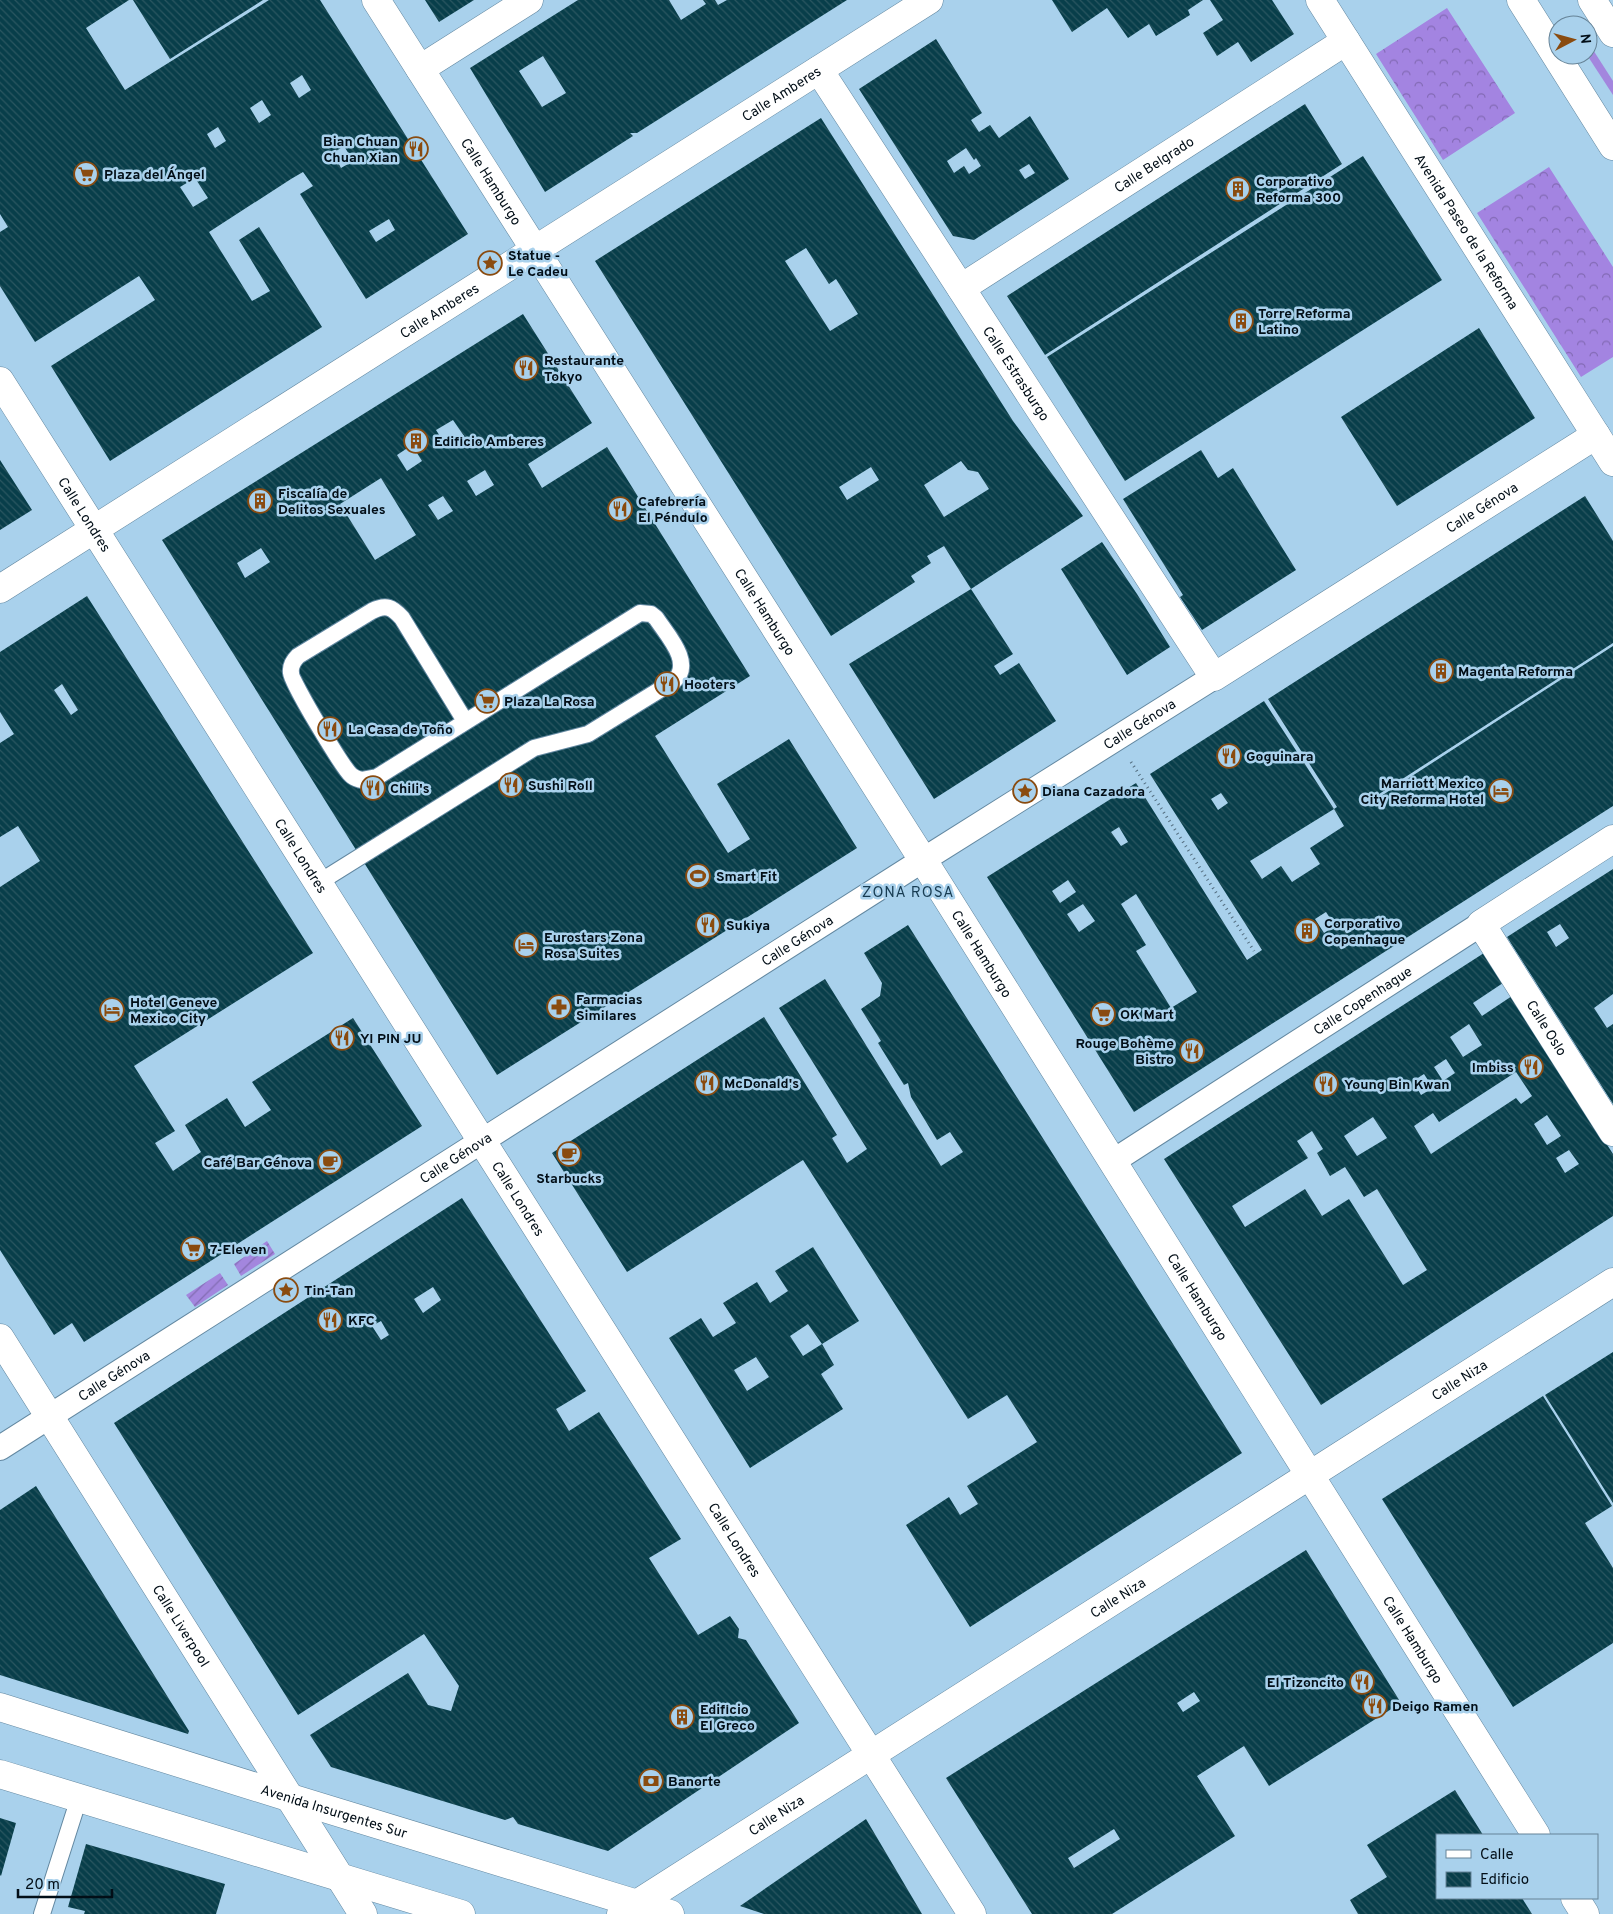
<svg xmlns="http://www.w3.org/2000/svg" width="1613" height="1914" font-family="Overpass,sans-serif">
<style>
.grass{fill:#a386de}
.forest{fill:url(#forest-crowns)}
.garden{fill:url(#garden-furrows)}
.building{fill:url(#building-back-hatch);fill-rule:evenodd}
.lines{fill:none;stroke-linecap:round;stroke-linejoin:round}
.service-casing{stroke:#6388a1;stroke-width:18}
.pedestrian-casing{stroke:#6388a1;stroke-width:26}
.minor-casing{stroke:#6388a1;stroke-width:29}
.tertiary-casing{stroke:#6388a1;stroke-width:29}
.secondary-casing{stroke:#6388a1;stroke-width:29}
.path{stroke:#536d7f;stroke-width:3;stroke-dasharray:1 4;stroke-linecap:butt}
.service{stroke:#fff;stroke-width:16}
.pedestrian{stroke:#fff;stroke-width:24}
.minor{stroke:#fff;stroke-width:28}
.tertiary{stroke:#fff;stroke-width:28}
.secondary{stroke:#fff;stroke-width:28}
.labels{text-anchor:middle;stroke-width:5;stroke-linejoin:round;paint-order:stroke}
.street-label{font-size:14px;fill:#020e17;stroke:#a9d1ec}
.poi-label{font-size:14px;font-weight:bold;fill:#020e17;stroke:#a9d1ec;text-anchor:start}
.neighbourhood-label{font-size:15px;letter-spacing:1px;fill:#183c52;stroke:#a9d1ec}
</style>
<defs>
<pattern id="forest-crowns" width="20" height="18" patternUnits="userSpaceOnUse" patternTransform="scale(1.25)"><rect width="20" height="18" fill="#a384e1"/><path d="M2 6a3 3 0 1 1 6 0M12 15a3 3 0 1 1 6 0" fill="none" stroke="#836ab5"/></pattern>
<pattern id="garden-furrows" width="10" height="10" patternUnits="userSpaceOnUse" patternTransform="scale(1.25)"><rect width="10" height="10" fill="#a386de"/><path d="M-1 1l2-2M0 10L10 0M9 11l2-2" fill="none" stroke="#836cb3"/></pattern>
<pattern id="building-back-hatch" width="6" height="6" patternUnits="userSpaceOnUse" patternTransform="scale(1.25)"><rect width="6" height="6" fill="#083e4a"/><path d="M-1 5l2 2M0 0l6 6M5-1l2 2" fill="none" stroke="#2a5660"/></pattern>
</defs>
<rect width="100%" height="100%" fill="#a9d1ec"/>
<path class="grass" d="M1588,42L1613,81V95L1587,55Z"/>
<path class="forest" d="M1447,8L1515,113L1443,160L1376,54Z
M1549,167L1613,267V357L1581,377L1477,213Z"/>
<path class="garden" d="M267,1241L275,1254L241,1276L234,1264Z
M220,1273L228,1285L195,1307L186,1295Z"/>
<path class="building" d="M0,0H129L86,28L125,90L269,0H320L468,234L366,299L300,194L313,186L303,172L291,179L209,232L252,301L270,291L239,240L259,227L322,327L110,461L51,366L155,300L139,276L35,342L0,286V232L8,227L0,214ZM302,75L311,90L299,98L290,83ZM262,100L271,115L259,123L250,108ZM218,127L226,141L215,148L207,134ZM344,146L353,161L341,168L333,153ZM195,178L208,198L193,207L180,187ZM389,219L395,230L376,242L369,231Z
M133,0H263L170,59Z
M425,0H474L439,22Z
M578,0H669L681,20L706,4L703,0H715L718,5L727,0H847L637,133H630L633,136L545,192L470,68ZM543,56L566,93L542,107L519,71Z
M1052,0H1203L1188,10L1190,15L1156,36L1149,24L1128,38L1107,8L1072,32Z
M1210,0H1272L1294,34L1251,62L1238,42L1217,56L1203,33L1223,20Z
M936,39L982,113L971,120L979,132L990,125L999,138L1030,116L1069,179L974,240L953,236L859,89ZM966,148L974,160L976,158L981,166L969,174L964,166L954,173L947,161ZM1029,164L1035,173L1025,179L1019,170Z
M1305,104L1342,164L1045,355L1007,296Z
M821,118L1013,421L1083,516L971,589L944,546L927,556L931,563L911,576L915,582L831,636L595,261ZM806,248L829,284L836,279L858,314L830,331L785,261ZM961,461L968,470L978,472L989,489L944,517L924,485ZM871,467L879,480L847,500L839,487Z
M1363,156L1442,280L1125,481L1047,357Z
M523,314L592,423L528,464L542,488L607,447L750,676L655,736L728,853L750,839L717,784L789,739L857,848L497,1075L162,540ZM453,420L464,436L447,447L436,430ZM412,445L422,461L407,471L397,455ZM485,470L494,485L476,496L467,481ZM381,478L416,535L375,560L340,504ZM443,496L453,511L438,520L428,505ZM261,548L270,562L245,578L237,563Z
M1479,328L1535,418L1397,506L1341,417Z
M1201,450L1218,478L1233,468L1296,570L1202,630L1180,597L1183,595L1123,499Z
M0,460L32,510L0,530Z
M1585,496L1613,541V643L1376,796L1378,798L1613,646V806L1134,1112L987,877L1136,783L1247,960L1262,950L1150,774L1264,701L1334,809L1250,861L1262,879L1281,866L1292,882L1320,864L1310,848L1344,826L1334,809L1337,807L1268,699ZM1221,793L1228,803L1218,810L1211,799ZM1119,827L1128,842L1121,846L1111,832ZM1068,880L1076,892L1060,903L1052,891ZM1136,894L1197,992L1171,1008L1136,951L1146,945L1121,904ZM1083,904L1095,921L1079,932L1067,914ZM1326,912L1335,926L1324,933L1315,919Z
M1102,542L1137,594L1170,647L1127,675L1061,569Z
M971,589L1013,654L994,666L1000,675L1019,663L1056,721L934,799L849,664Z
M87,596L313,953L134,1066L175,1131L155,1143L173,1171L201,1152L185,1125L227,1098L245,1127L271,1110L252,1082L353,1018L422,1126L84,1342L72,1323L54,1335L0,1250V887L40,861L18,826L0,837V743L14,734L0,712V652ZM62,684L78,710L71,715L54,690Z
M1613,869V994L1594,1008L1607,1028L1613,1024V1104L1507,937ZM1560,924L1569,938L1556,947L1547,932Z
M908,925L1242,1453L970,1627L906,1525L949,1497L960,1515L978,1504L967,1486L1037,1442L1007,1395L968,1419L803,1160L627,1272L552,1153L764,1017L837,1135L832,1138L847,1163L867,1149L779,1008L825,979L941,1166L963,1152L950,1132L937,1140L911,1097L908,1083L904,1085L878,1043L881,1041L861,1009L880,996L882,983L864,953Z
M1484,953L1503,983L1473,1003L1482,1016L1512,996L1613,1154V1216L1321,1405L1164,1159ZM1469,1024L1482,1045L1463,1057L1450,1037ZM1446,1059L1455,1073L1443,1081L1434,1067ZM1516,1072L1532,1096L1521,1104L1516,1098L1431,1154L1414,1126L1433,1113L1439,1122ZM1424,1074L1433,1088L1421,1095L1413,1081ZM1547,1115L1561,1136L1547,1145L1534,1124ZM1373,1117L1387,1138L1357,1156L1344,1136ZM1312,1131L1323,1149L1317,1153L1330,1176L1345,1167L1364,1197L1377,1189L1427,1270L1403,1285L1349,1199L1322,1216L1305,1189L1245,1227L1232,1206L1308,1158L1297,1141ZM1569,1150L1579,1164L1565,1173L1556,1158Z
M462,1198L586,1391L556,1409L569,1431L599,1412L681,1539L649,1558L698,1635L730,1616L739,1629L738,1638L746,1640L799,1723L608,1851L518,1824L513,1817L505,1820L331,1767L310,1735L408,1673L428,1705L451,1711L459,1686L424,1634L298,1715L114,1423ZM433,1287L441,1300L423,1313L414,1299ZM381,1321L389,1335L381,1340L372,1326Z
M813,1247L859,1321L822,1344L808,1324L790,1336L803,1356L822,1344L834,1365L821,1374L843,1409L750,1468L669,1338L701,1318L713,1337L736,1323L723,1303L757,1282L770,1303L788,1291L775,1271ZM756,1357L769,1377L747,1391L734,1370Z
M1613,1352V1503L1545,1395Z
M1543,1396L1612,1506L1585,1523L1613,1568V1643L1513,1707L1382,1499Z
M36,1486L189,1731L188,1734L0,1675V1510Z
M1306,1550L1401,1703L1269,1786L1244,1746L1197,1776L1235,1836L1112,1914H1032L946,1778ZM1194,1692L1200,1701L1183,1712L1177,1703ZM1114,1829L1120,1839L1074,1868L1068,1858Z
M1455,1790L1483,1835H1437V1898H1522L1532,1914H1358L1350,1900L1387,1877L1367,1845Z
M0,1818L16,1823L1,1876L0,1875Z
M866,1819L922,1914H764L740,1906Z
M86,1844L225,1884L216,1914H84L85,1911L68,1907Z"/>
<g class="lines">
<g class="service-casing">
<path id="service" d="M318,883L534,748L588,734L674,681C694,663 667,635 656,618L651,614L640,613L377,777L361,780C358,779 354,778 351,775C343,768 291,682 291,673C290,666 293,661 298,656L372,611C386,604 392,607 402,618L465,721
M42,1914L79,1798"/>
</g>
<g class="pedestrian-casing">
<g id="pedestrian">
<path id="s1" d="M1112,1162L1481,924"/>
<path id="s2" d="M0,1448L923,860L1214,677"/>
</g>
</g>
<g class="minor-casing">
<g id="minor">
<path id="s3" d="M376,0L923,860L1536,1835"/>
<path d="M420,69L529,0"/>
<path id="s4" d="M819,70L1214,677L1596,435"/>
<path id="s5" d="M961,288L1346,41"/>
<path id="s6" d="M0,381L972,1914"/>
<path id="s7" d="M0,589L929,0"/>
<path id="s8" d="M1613,839L1481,924L1613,1132"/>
<path id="s9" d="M0,1338L363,1914"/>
<path d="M1575,1898L1585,1914"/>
</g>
</g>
<g class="tertiary-casing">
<g id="tertiary">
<path id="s10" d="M1320,0L1613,462"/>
<path id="s11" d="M621,1914L1613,1282"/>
</g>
</g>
<g class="secondary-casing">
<g id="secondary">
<path d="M1521,0L1613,146"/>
<path d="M1592,0L1613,33"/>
<path id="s12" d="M0,1707L291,1798L670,1914"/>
<path d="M0,1774L461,1914"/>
</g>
</g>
<path class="path" d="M1131,762L1254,951"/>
<use href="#service" class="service"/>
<use href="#pedestrian" class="pedestrian"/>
<use href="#minor" class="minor"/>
<use href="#tertiary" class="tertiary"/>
<use href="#secondary" class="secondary"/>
</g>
<defs>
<g id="restaurant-ring" transform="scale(1.25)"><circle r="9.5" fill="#a9d1ec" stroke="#8a4b0f" stroke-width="1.5"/><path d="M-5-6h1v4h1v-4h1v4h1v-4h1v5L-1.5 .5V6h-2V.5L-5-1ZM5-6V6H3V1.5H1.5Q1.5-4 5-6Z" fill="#8a4b0f"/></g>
<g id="supermarket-ring" transform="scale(1.25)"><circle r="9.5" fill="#a9d1ec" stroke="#8a4b0f" stroke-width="1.5"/><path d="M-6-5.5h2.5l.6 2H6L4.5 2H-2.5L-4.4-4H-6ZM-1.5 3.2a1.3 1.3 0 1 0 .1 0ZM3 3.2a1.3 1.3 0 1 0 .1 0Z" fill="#8a4b0f"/></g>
<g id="building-ring" transform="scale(1.25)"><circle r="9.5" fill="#a9d1ec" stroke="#8a4b0f" stroke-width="1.5"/><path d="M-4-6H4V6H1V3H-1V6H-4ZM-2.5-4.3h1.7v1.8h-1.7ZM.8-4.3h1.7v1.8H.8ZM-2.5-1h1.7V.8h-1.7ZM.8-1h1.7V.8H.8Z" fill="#8a4b0f"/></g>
<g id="sight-ring" transform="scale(1.25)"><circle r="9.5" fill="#a9d1ec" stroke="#8a4b0f" stroke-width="1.5"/><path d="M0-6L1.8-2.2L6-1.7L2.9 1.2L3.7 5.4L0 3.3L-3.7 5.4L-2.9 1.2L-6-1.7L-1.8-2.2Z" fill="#8a4b0f"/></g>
<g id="hotel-ring" transform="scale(1.25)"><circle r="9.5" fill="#a9d1ec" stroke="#8a4b0f" stroke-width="1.5"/><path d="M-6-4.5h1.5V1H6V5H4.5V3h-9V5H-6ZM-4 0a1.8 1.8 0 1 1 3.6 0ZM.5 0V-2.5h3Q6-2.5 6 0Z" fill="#8a4b0f"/></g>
<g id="stadium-ring" transform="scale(1.25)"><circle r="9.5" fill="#a9d1ec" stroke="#8a4b0f" stroke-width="1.5"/><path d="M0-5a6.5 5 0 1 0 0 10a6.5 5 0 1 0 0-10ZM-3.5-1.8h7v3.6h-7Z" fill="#8a4b0f"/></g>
<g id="pharmacy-ring" transform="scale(1.25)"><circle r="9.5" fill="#a9d1ec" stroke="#8a4b0f" stroke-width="1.5"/><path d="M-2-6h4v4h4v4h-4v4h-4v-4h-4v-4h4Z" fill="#8a4b0f"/></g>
<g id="cafe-ring" transform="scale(1.25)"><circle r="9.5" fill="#a9d1ec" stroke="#8a4b0f" stroke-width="1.5"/><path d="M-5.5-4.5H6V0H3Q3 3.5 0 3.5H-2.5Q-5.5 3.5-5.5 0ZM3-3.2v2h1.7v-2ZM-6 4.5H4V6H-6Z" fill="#8a4b0f"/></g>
<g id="bank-ring" transform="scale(1.25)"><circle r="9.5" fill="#a9d1ec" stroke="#8a4b0f" stroke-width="1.5"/><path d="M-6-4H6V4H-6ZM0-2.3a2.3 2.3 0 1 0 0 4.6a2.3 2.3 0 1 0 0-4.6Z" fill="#8a4b0f"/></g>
</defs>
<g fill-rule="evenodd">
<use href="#restaurant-ring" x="416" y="149"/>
<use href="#supermarket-ring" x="86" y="174"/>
<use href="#building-ring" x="1238" y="189"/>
<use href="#sight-ring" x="490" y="263"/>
<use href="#building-ring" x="1241" y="321"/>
<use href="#restaurant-ring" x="526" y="368"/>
<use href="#building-ring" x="416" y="441"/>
<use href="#building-ring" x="260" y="501"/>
<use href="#restaurant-ring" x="620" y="509"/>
<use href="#building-ring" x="1441" y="671"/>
<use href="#restaurant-ring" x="667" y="684"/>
<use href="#supermarket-ring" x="487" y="701"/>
<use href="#restaurant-ring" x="330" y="729"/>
<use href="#restaurant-ring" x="1229" y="756"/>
<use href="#restaurant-ring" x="511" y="785"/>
<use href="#restaurant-ring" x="373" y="788"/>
<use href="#sight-ring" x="1025" y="791"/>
<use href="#hotel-ring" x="1501" y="791"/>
<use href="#stadium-ring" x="698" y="876"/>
<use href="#restaurant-ring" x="708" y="925"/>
<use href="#building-ring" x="1307" y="931"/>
<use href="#hotel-ring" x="526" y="945"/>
<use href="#pharmacy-ring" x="559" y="1007"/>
<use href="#hotel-ring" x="112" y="1010"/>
<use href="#supermarket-ring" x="1103" y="1014"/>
<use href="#restaurant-ring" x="342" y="1038"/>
<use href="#restaurant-ring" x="1192" y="1051"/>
<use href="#restaurant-ring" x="1531" y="1067"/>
<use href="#restaurant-ring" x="707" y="1083"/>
<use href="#restaurant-ring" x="1326" y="1084"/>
<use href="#cafe-ring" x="569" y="1154"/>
<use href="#cafe-ring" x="330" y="1162"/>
<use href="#supermarket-ring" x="193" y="1249"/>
<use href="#sight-ring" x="286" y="1290"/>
<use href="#restaurant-ring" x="330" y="1320"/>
<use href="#restaurant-ring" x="1362" y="1682"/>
<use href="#restaurant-ring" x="1375" y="1706"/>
<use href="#building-ring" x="682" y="1717"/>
<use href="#bank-ring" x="651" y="1781"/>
</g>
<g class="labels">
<g class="street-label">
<text dy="5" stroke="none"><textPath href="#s7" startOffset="925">Calle Amberes</textPath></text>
<text dy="5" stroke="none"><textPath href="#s5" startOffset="229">Calle Belgrado</textPath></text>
<text dy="5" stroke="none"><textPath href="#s3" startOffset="215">Calle Hamburgo</textPath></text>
<text dy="5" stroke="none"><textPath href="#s10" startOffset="274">Avenida Paseo de la Reforma</textPath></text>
<text dy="5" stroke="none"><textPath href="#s7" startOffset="520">Calle Amberes</textPath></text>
<text dy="5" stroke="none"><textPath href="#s4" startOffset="362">Calle Estrasburgo</textPath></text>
<text dy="5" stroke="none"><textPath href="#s4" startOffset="1041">Calle Génova</textPath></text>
<text dy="5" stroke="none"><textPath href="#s6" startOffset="158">Calle Londres</textPath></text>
<text dy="5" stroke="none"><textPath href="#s3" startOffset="725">Calle Hamburgo</textPath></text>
<text dy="5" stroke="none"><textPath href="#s2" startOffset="1350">Calle Génova</textPath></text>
<text dy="5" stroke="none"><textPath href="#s6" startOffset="562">Calle Londres</textPath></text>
<text dy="5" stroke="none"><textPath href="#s2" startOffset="945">Calle Génova</textPath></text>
<text dy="5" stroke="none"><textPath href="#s3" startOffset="1130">Calle Hamburgo</textPath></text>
<text dy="5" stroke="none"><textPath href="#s1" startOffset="298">Calle Copenhague</textPath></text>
<text dy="5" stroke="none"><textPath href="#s8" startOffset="280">Calle Oslo</textPath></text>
<text dy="5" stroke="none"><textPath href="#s2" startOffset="540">Calle Génova</textPath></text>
<text dy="5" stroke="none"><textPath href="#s6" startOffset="968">Calle Londres</textPath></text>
<text dy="5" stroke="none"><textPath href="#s3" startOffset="1535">Calle Hamburgo</textPath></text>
<text dy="5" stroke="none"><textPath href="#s2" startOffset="135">Calle Génova</textPath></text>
<text dy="5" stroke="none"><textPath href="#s11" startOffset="994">Calle Niza</textPath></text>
<text dy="5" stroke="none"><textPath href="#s6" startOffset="1372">Calle Londres</textPath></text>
<text dy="5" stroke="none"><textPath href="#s11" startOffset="589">Calle Niza</textPath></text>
<text dy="5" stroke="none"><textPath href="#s9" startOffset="340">Calle Liverpool</textPath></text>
<text dy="5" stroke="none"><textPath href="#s3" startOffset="1940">Calle Hamburgo</textPath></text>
<text dy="5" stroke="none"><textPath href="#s12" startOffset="350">Avenida Insurgentes Sur</textPath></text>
<text dy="5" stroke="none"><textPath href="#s11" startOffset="184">Calle Niza</textPath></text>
</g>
<g class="poi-label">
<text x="398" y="146" text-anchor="end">Bian Chuan<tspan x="398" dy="16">Chuan Xian</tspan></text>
<text x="104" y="179">Plaza del Ángel</text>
<text x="1256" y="186">Corporativo<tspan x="1256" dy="16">Reforma 300</tspan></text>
<text x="508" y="260">Statue -<tspan x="508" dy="16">Le Cadeu</tspan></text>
<text x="1258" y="318">Torre Reforma<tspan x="1258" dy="16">Latino</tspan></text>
<text x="544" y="365">Restaurante<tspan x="544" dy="16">Tokyo</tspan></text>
<text x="434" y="446">Edificio Amberes</text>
<text x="278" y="498">Fiscalía de<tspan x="278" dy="16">Delitos Sexuales</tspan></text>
<text x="638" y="506">Cafebrería<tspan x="638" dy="16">El Péndulo</tspan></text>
<text x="1458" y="676">Magenta Reforma</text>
<text x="684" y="689">Hooters</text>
<text x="504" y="706">Plaza La Rosa</text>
<text x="348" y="734">La Casa de Toño</text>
<text x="1246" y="761">Goguinara</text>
<text x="1484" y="788" text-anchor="end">Marriott Mexico<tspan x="1484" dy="16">City Reforma Hotel</tspan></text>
<text x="528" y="790">Sushi Roll</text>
<text x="390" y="793">Chili's</text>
<text x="1042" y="796">Diana Cazadora</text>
<text x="716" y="881">Smart Fit</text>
<text x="1324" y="928">Corporativo<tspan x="1324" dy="16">Copenhague</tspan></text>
<text x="726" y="930">Sukiya</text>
<text x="544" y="942">Eurostars Zona<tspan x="544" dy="16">Rosa Suites</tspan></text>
<text x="576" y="1004">Farmacias<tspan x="576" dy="16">Similares</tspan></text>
<text x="130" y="1007">Hotel Geneve<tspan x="130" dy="16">Mexico City</tspan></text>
<text x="1120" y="1019">OK Mart</text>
<text x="360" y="1043">YI PIN JU</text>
<text x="1174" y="1048" text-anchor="end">Rouge Bohème<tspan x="1174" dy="16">Bistro</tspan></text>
<text x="1514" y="1072" text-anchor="end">Imbiss</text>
<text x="724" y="1088">McDonald's</text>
<text x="1344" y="1089">Young Bin Kwan</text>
<text x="312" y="1167" text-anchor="end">Café Bar Génova</text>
<text x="569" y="1183" text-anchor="middle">Starbucks</text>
<text x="210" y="1254">7-Eleven</text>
<text x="304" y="1295">Tin-Tan</text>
<text x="348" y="1325">KFC</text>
<text x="1344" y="1687" text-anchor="end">El Tizoncito</text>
<text x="1392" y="1711">Deigo Ramen</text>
<text x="700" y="1714">Edificio<tspan x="700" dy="16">El Greco</tspan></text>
<text x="668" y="1786">Banorte</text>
</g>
<g class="neighbourhood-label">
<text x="908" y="897">ZONA ROSA</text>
</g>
</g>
<rect x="1436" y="1834" width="162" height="65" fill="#a9d1ec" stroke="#668397"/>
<rect x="1446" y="1850" width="25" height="8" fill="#ffffff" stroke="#668397"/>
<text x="1480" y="1859" font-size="15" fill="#020e17">Calle</text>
<rect x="1446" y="1872" width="25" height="15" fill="url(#building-back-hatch)" stroke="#668397"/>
<text x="1480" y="1884" font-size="15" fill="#020e17">Edificio</text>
<g transform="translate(1573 40) rotate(84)"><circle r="24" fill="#a9d1ec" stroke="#668397"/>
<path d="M0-4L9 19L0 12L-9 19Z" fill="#8a4b0f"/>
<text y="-8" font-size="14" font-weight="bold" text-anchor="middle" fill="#020e17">N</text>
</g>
<path d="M18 1889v8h94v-8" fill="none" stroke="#020e17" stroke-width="2.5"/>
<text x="25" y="1889" font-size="15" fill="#020e17" stroke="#a9d1ec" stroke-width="4" paint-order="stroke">20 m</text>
</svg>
